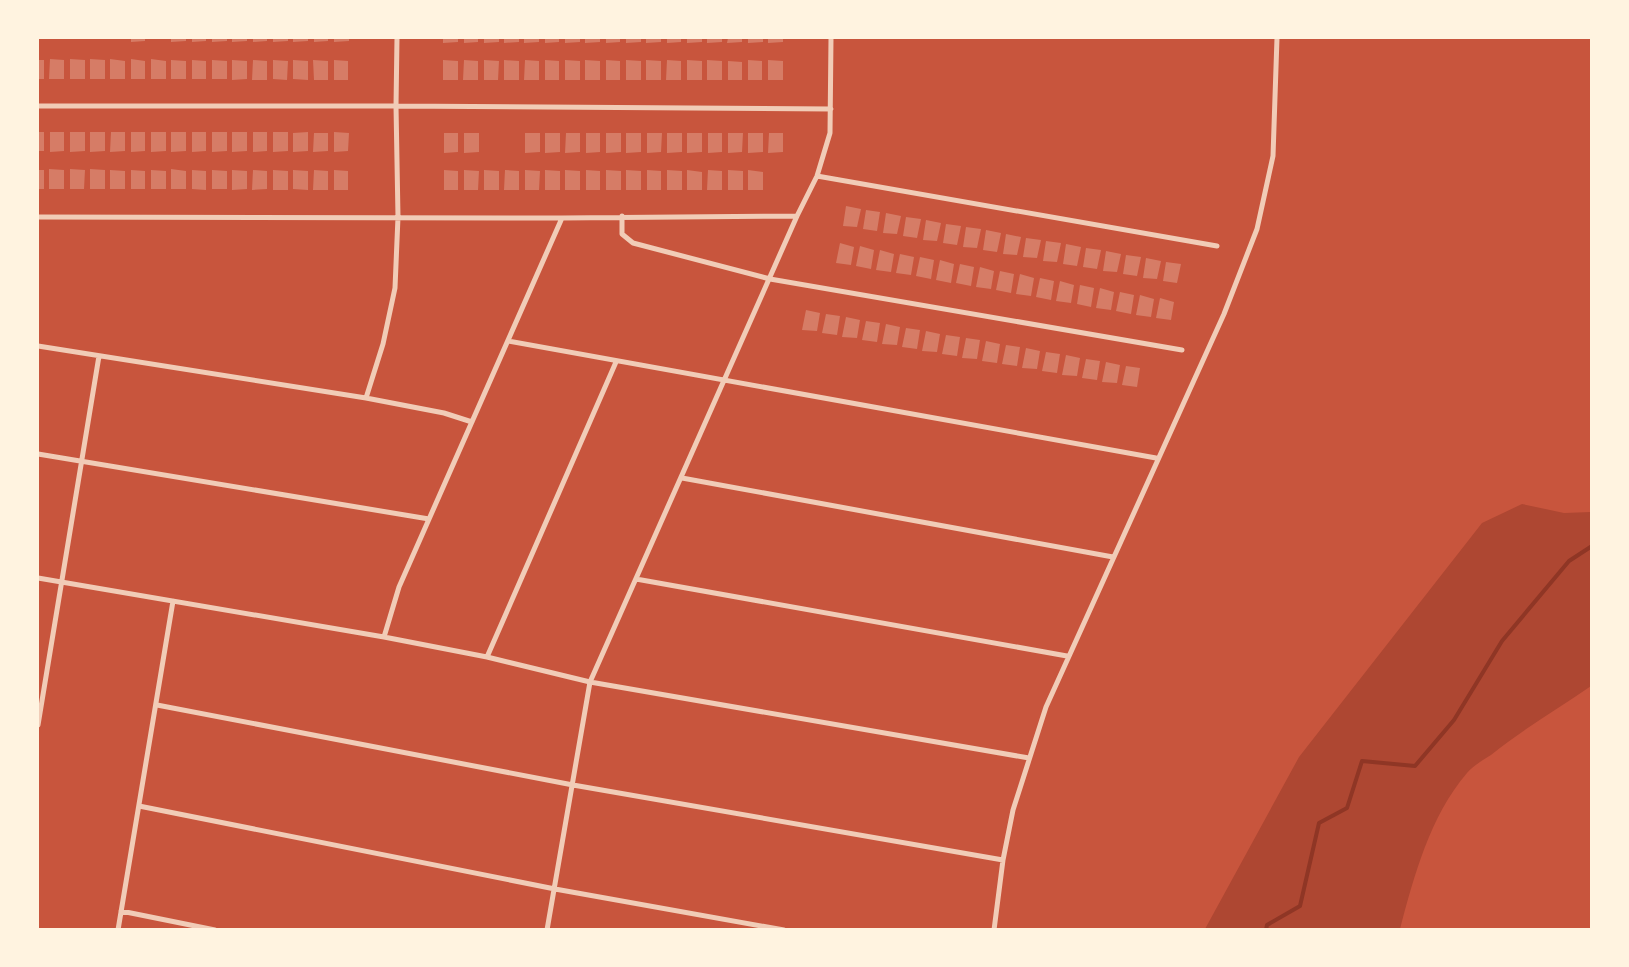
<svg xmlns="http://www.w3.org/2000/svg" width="1629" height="967" font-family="Lato,sans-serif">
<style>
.green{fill:#ae4732}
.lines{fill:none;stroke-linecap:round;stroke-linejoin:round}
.stream{stroke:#8f3625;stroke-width:4}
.building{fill:#d67c66}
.minor{stroke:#f1ccb7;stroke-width:5}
</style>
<rect width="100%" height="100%" fill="#c8553d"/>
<path class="green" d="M1522,504L1564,513L1591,512V686C1558,709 1523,729 1491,755C1483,760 1473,766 1467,773C1430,816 1414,876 1400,929H1205L1299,757L1482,523Z"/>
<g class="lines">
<path class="stream" d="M1266,930L1267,925L1300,906L1319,823L1347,808L1362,761L1415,766L1454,720L1502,641L1569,561L1592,546"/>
</g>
<path class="building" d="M131,38H145V41L131,42Z
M171,38H186V41L171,42Z
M192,38H206V41L192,42Z
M212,38H227V41L212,42Z
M232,38H247V41L232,42Z
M253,38H267V41L253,42Z
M273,38H288V41L273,42Z
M293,38H308V41L293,42Z
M314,38H328V41L314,42Z
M334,38H349V41L334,42Z
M443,38H458V42L443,43Z
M464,38H478V42L464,43Z
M484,38H499V42L484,43Z
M504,38H519V42L504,43Z
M524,38H539V42L524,43Z
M545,38H559V42L545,43Z
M565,38H580V42L565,43Z
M585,38H600V42L585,43Z
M606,38H620V42L606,43Z
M626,38H641V42L626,43Z
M646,38H661V42L646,43Z
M667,38H681V42L667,43Z
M687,38H702V42L687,43Z
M707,38H722V42L707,43Z
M728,38H742V42L727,43Z
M748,38H763V42L748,43Z
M768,38H783V42L768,43Z
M38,57L39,60H44V79H38Z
M50,59L64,60V79H49Z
M70,59L85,60V79H70Z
M90,59L105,60V79H90Z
M110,59L125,61V79H110Z
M131,59L145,61V79H131Z
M151,59L166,61V79H151Z
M171,60L186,61V79H171Z
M192,60L206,61V79H192Z
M212,60L227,61V79H212Z
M232,60L247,61V79L232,80Z
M253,60L267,61V80H252Z
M273,60L288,61L287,80L273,79Z
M293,60L308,61V80L293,79Z
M313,60L328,61V80H314Z
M334,60L348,61V80H334Z
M443,60L458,61V80H443Z
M464,60L478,61V80H463Z
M484,60L499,61L498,80H484Z
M504,60L519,61V80H504Z
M525,60L539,61V80H524Z
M545,60L559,61V80H545Z
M565,60L580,61V80H565Z
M585,60L600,61V80H585Z
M606,60L620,61V80H606Z
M626,60L641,61V80H626Z
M646,60L661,61V80H646Z
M667,60L681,61V80H666Z
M687,60L702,61V80H687Z
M707,60L722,61V80H707Z
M748,60L762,61V80H748Z
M768,60L783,61V80H768Z
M728,61L742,62V80H728Z
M38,132H44V151H39V155Z
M50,132H64V151L50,152Z
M70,132H85V151L70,152Z
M90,132H105V151L90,152Z
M111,132H125V151L110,152Z
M131,132H145V151L131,152Z
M151,132H166V151L151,152Z
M171,132H186V151L171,152Z
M192,132H206V151L192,152Z
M212,132H227V151L212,152Z
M232,132H247V151L232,152Z
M253,132H267V151L253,152Z
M273,132H288V151L273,152Z
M308,132V151L293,152V133Z
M334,132L349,133L348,151L334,152Z
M314,133H328V151L313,152Z
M444,133H458V152L444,153Z
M464,133H479V152L464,153Z
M525,133H540V152L525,153Z
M545,133H560V152L545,153Z
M566,133H580V152L565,153Z
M586,133H600V152L586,153Z
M606,133H621V152L606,153Z
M626,133H641V152L626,153Z
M647,133H662L661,152L647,153Z
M667,133H682V152L667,153Z
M687,133H702V152L687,153Z
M708,133H722V152L708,153Z
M728,133H743L742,152L728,153Z
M748,133H763V152L748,153Z
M769,133H783V152L768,153Z
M49,169L64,170V189H49Z
M70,169L85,170L84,189H70Z
M90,169L105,170V189H90Z
M171,169L186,171V189H171Z
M38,170H44V189H38Z
M110,170L125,171V189H110Z
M131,170L145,171V189H131Z
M151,170L166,171V189H151Z
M192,170L206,171V190L192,189Z
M212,170L227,171V189H212Z
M232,170L247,171V189L232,190Z
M253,170L267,171V189L252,190Z
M273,170L288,171V190H273Z
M293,170L308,171V190L293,189Z
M314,170L328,171V190H313Z
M334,170L348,171V190H334Z
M444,170L458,171V190H444Z
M464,170L479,171L478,190H464Z
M484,170L499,171V190H484Z
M505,170L519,171V190H504Z
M525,170L540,171L539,190H525Z
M545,170L560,171V190H545Z
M565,170L580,171V190H565Z
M586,170L600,171V190H586Z
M606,170L621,171V190H606Z
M626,170L641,171V190H626Z
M647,170L661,171V190H647Z
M667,170L682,171V190H667Z
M687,170L702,172V190H687Z
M708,170L722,171V190H707Z
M728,170L743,171V190H728Z
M748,170L763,172V190H748Z
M846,206L861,209L857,227L843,226Z
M866,210L880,212L877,231L863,229Z
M886,213L901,216L897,234L883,233Z
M906,217L921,219L917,238L903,236Z
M926,220L941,223L937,241L923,240Z
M946,224L961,226L957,245L943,243Z
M966,227L981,229L977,248L963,247Z
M986,230L1001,233L997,252L983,250Z
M1006,234L1021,237L1017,255L1003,254Z
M1026,238L1041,240L1037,258L1023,257Z
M1046,241L1061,243L1057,262L1043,261Z
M840,243L854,247L851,265L836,263Z
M1066,244L1081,247L1077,266L1063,264Z
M860,246L874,250L871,269L856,266Z
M1086,248L1101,250L1097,269L1083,267Z
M880,250L894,254L891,272L876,270Z
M1106,251L1121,254L1117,272L1103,271Z
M900,254L914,257L911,275L896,273Z
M1126,255L1141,257L1137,276L1123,274Z
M920,257L934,260L931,279L916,276Z
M1146,258L1161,261L1157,279L1143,278Z
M940,260L954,264L951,283L936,280Z
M1166,262L1181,264L1177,283L1163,281Z
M960,264L974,267L971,286L956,283Z
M980,267L994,271L991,289L976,287Z
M1000,271L1014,274L1011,293L996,290Z
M1020,274L1034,278L1031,296L1016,294Z
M1040,278L1054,281L1051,300L1036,297Z
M1060,281L1074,285L1071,303L1056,301Z
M1080,285L1094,288L1091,307L1077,304Z
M1100,288L1114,292L1111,310L1096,308Z
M1120,292L1134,295L1131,314L1116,311Z
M1140,295L1154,299L1151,317L1136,315Z
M1160,298L1174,302L1171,320L1156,318Z
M806,310L820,313L817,331L802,330Z
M826,314L840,316L837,335L822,333Z
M846,317L860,320L857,338L842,337Z
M866,321L880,323L877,342L862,340Z
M886,324L900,327L897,345L882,344Z
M906,328L920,330L917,349L902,347Z
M926,331L940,334L937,352L922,351Z
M946,335L960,337L957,356L942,354Z
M966,338L980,340L977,359L962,358Z
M986,341L1000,344L997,363L982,361Z
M1006,345L1020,347L1017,366L1002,364Z
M1026,348L1040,351L1037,369L1022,368Z
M1046,352L1060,354L1057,373L1042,371Z
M1066,355L1080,358L1077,376L1062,375Z
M1086,359L1100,361L1097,380L1082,378Z
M1106,362L1120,365L1117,383L1102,382Z
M1126,366L1140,368L1137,387L1122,385Z"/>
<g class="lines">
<path class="minor" d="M38,106H396L831,109
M817,176L1217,246
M622,216V234L633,243L770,279L1182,350
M38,217L562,218L797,216
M508,341L1156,458
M38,346L366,398L444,413L472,422
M366,398L383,344L395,288L398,217L396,106L397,38
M38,454L429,519
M682,478L1113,557
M38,578L384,637L487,657L590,682L1029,758
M636,579L1067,656
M384,637L399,587L562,218
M487,657L616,362
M157,705L573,785L1003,860
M38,725L99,356
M139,806L555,889L784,930
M121,911L215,930
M118,930L173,601
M547,930L590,682L797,216L817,176L830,133L831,38
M994,930L1003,860L1013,810L1046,707L1224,314L1257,229L1273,156L1277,38"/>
</g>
<rect width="1629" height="967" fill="none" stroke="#fff3e0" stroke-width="78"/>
</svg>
